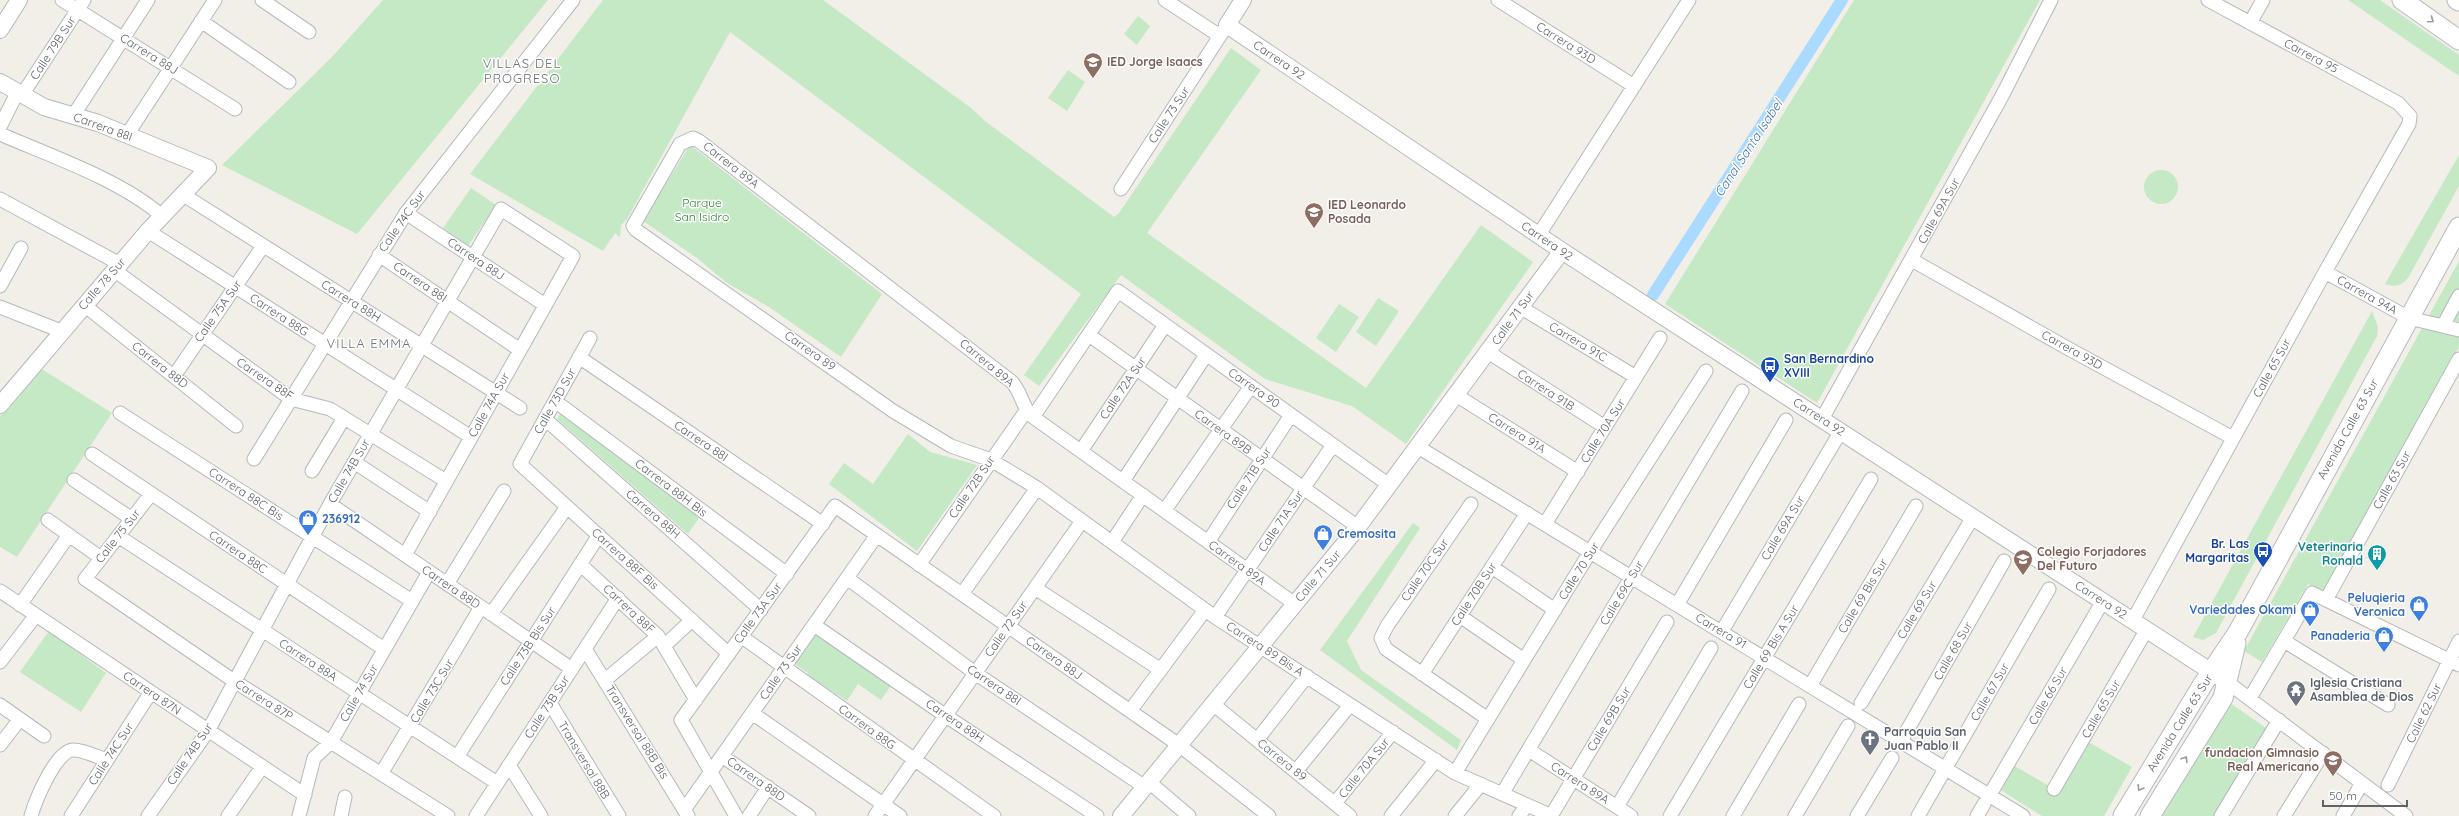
<svg xmlns="http://www.w3.org/2000/svg" width="2459" height="816" font-family="Quicksand,sans-serif">
<style>
.green{fill:#c5e8c5}
.lines{fill:none;stroke-linecap:round;stroke-linejoin:round}
.canal{stroke:#aadaff;stroke-width:12}
.minor-casing{stroke:#b5b8bc;stroke-width:15}
.tertiary-casing{stroke:#b5b8bc;stroke-width:18}
.secondary-casing{stroke:#b6babf;stroke-width:21}
.minor{stroke:#fff;stroke-width:13}
.tertiary{stroke:#fff;stroke-width:16}
.secondary{stroke:#fff;stroke-width:19}
.oneway{stroke:#979a9d}
.labels{text-anchor:middle;stroke-width:3;stroke-linejoin:round;paint-order:stroke}
.street-label{font-size:12px;fill:#5f6368;stroke:#fff}
.education-label{font-size:12px;font-weight:bold;fill:#785e54;stroke:#fff;text-anchor:start}
.park-label{font-size:12px;fill:#348238;stroke:#fff}
.transit-label{font-size:12px;font-weight:bold;fill:#164399;stroke:#fff;text-anchor:start}
.shop-label{font-size:12px;font-weight:bold;fill:#366cbe;stroke:#fff;text-anchor:end}
.culture-label{font-size:12px;font-weight:bold;fill:#0d838f;stroke:#fff;text-anchor:end}
.worship-label{font-size:12px;font-weight:bold;fill:#5b616d;stroke:#fff;text-anchor:start}
.neighbourhood-label{font-size:13px;letter-spacing:1px;fill:#70757a;stroke:#fff}
.water-label{font-size:13px;font-style:italic;fill:#4174aa;stroke:#fff}
</style>
<rect width="100%" height="100%" fill="#f1efe8"/>
<path class="green" d="M383,0H548L357,234L222,165L332,57Z
M603,0H823L971,108L985,121L1114,217L1119,213L1231,48L1261,70L1147,233L1366,388L1481,225L1533,262L1406,444L1352,406L1265,379L1121,275L1039,386L1024,375L1081,294L730,32L627,219L621,225L620,237L615,233L603,251L470,174Z
M1854,0H2040L1817,403L1665,304Z
M2348,0H2380L2459,55V76Z
M1138,16L1150,26L1137,45L1124,34Z
M1068,70L1085,82L1067,111L1048,98Z
M690,145L882,294L841,357L769,307L727,283L697,258L643,221Z
M2459,155V186L2408,278C2401,286 2395,287 2385,284Z
M2144 187a17 17 0 1 1 34 0a17 17 0 1 1-34 0Z
M471,188L496,205L468,246L443,228Z
M2459,261V347L2325,593L2308,584L2262,662L2244,651Z
M1378,298L1399,311L1376,346L1356,332Z
M1339,304L1359,317L1336,352L1316,338Z
M2372,311L2378,327L2377,336L2216,633L2203,640L2193,637Z
M40,368L112,413L17,557L0,547V416Z
M563,410L701,515L688,534L557,419Z
M908,434L930,452L977,465L917,551L829,484L844,463L873,484Z
M1413,523L1420,528L1347,641L1361,670L1461,740L1457,750L1320,650Z
M49,631L106,673L81,712L20,672Z
M817,632L892,684L881,700L858,684L847,701L807,675L808,673L795,664Z
M2230,703L2272,732L2221,816H2161Z
M2083,739L2132,767L2104,816H2042L1999,789L2013,765L2054,789Z"/>
<g class="lines">
<path class="canal" d="M1653,295L1842,0"/>
<g class="minor-casing">
<path id="minor" d="M62,0L235,109
M262,0L309,32
M1165,0L1220,36
M1498,0L1634,86
M201,21L289,82
M2250,23L2263,0
M22,95L84,0
M73,116L148,0
M0,127L17,93
M0,134C51,156 121,180 162,216
M127,135L215,0
M1121,189L1227,25
M182,194L520,408
M0,199L120,264
M406,213L545,305
M148,231L471,437
M1538,236L1689,0
M379,255L520,350
M1912,260L2069,349L2233,438
M114,270L291,399L330,409L446,481
M2325,272L2409,318L2459,330
M0,286L21,248
M84,305L236,426
M0,307L61,331
M1520,307L1636,377
M2443,326L2459,296
M1089,335L1358,527
M590,338L520,464L729,654
M1488,352L1605,427
M579,357L823,524
M174,376L263,246
M1456,395L1578,472
M555,401L787,574
M120,413L412,601
M1033,417L1118,291L1389,485
M545,419L761,610
M1822,419L2002,96L2051,0
M1418,447L2023,816
M1081,451L1165,325
M92,454L384,649
M254,459L406,213L573,0
M354,462L430,512
M312,471L344,418
M74,480L132,519
M1123,481L1206,355
M151,494L85,579L234,681L448,816
M330,504L572,669
M1471,504L1387,626L1381,638L1386,649L1488,719
M1165,510L1251,386
M48,520L101,558
M1545,524L1660,338
M118,536L497,783
M1112,542L1143,495
M1208,542L1291,415
M580,564L658,636L696,700
M919,565L1026,411
M1492,567L1555,610
M847,578L975,673L1145,787
M447,584L504,491
M1035,588L1161,670
M0,591L305,795
M962,594L1037,488
M2326,600L2459,359
M1295,604L1033,417C1022,408 1022,393 1012,382L699,141L693,138L680,144L633,226L636,230L893,411L951,446L991,460L1037,488L1215,617L1455,773L1552,816
M20,605L69,535
M1677,605L1786,420
M491,614L567,507
M1460,616L1524,660
M1215,617L1333,445
M2133,620L2325,272L2409,124L2410,116L2398,103L2208,0
M814,625L946,716L1097,816
M1725,626L1841,431
M742,637L994,816
M2284,641L2388,705
M664,646L692,620
M585,649L688,816
M0,662L36,615
M1422,674L1527,513
M605,680L658,636
M2227,682L2406,816
M1810,686L1916,506
M2250,698L2312,593L2459,665
M550,703L619,816
M1861,703L1973,517
M1213,704L1350,816
M0,705L44,736
M1130,711L1205,610
M752,713L900,816
M1257,740L1307,676
M1901,741L2004,561
M0,745L20,719
M1529,750L1631,816
M722,756L809,816
M457,757L599,535
M509,765L541,816
M1296,771L1350,705
M1455,773L1590,552L1706,371
M381,774L481,607
M1149,782L1189,816
M2388,785L2459,641
M2054,789L2147,629
M1992,791L2103,601
M1502,794L1742,391
M1335,803L1393,732
M1617,807L1711,648
M684,810L877,535
M31,816C35,802 56,749 74,750C84,750 97,757 107,760
M71,816L151,692
M148,816L208,731L330,504L501,209L573,256L405,555
M228,816L262,767
M299,816L314,758L331,742L429,572
M341,816L345,797
M476,816L618,598
M736,816L681,720L835,506L1179,745L1269,816
M749,816L768,787
M875,816L1082,521
M1391,816L1436,760
M1455,816L1481,784
M1519,816L1527,805
M1551,816L1667,622
M1670,816L1871,479
M1733,816L1799,704
M1795,816L1848,726
M1857,816L1892,758
M1918,816L2049,589
M1977,816L1984,804
M2221,816L2279,720
M2284,816L2323,753
M2343,816L2362,783"/>
</g>
<g class="tertiary-casing">
<path id="tertiary" d="M1243,0L1227,25L1562,251L2221,678
M0,30L19,0
M0,82L44,107L98,123L208,168L148,231L0,405
M1121,816L1358,527L1562,251"/>
</g>
<g class="secondary-casing">
<path id="secondary" d="M2402,0L2459,40
M2457,0L2459,1
M2123,816L2203,684L2238,632L2459,227
M2150,816L2223,698L2236,643"/>
</g>
<use href="#minor" class="minor"/>
<use href="#tertiary" class="tertiary"/>
<use href="#secondary" class="secondary"/>
</g>
<defs><path id="oneway-chevron" d="M-2-3.5L2.5 0L-2 3.5" fill="none" stroke-width="1.6" stroke-linecap="round" stroke-linejoin="round"/></defs>
<g class="oneway">
<use href="#oneway-chevron" transform="translate(2431 20) rotate(35)"/>
<use href="#oneway-chevron" transform="translate(2185 759) rotate(-58)"/>
<use href="#oneway-chevron" transform="translate(2140 788) rotate(121)"/>
</g>
<defs>
<g id="school-pin" transform="scale(1)"><path d="M0 17L-7.5 6A9.5 9.5 0 1 1 7.5 6Z" fill="#8d6e63" stroke="#fff"/><path d="M0-5L7-2L0 1L-7-2ZM-4 1L0 2.5L4 1V4Q0 6-4 4Z" fill="#fff"/></g>
<g id="bus-pin" transform="scale(1)"><path d="M0 17L-7.5 6A9.5 9.5 0 1 1 7.5 6Z" fill="#1a4fb4" stroke="#fff"/><path d="M-5-6H5V4H4V6H2V4H-2V6H-4V4H-5ZM-3.5-4V0h7V-4ZM-3.5 1.2v1.5H-2V1.2ZM2 1.2v1.5H3.5V1.2Z" fill="#fff"/></g>
<g id="shop-pin" transform="scale(1)"><path d="M0 17L-7.5 6A9.5 9.5 0 1 1 7.5 6Z" fill="#3f7fe0" stroke="#fff"/><path d="M-5-2.5h2.3a2.7 3.5 0 0 1 5.4 0H5L5.5 6h-11ZM-1.5-2.5h3a1.5 2.3 0 0 0-3 0Z" fill="#fff"/></g>
<g id="building-pin" transform="scale(1)"><path d="M0 17L-7.5 6A9.5 9.5 0 1 1 7.5 6Z" fill="#0f9aa8" stroke="#fff"/><path d="M-4-6H4V6H1V3H-1V6H-4ZM-2.5-4.3h1.7v1.8h-1.7ZM.8-4.3h1.7v1.8H.8ZM-2.5-1h1.7V.8h-1.7ZM.8-1h1.7V.8H.8Z" fill="#fff"/></g>
<g id="temple-pin" transform="scale(1)"><path d="M0 17L-7.5 6A9.5 9.5 0 1 1 7.5 6Z" fill="#6b7280" stroke="#fff"/><path d="M0-6L5-2H3V0L6.5 2.5H4V6H1.5V3h-3V6H-4V2.5H-6.5L-3 0V-2H-5Z" fill="#fff"/></g>
<g id="church-pin" transform="scale(1)"><path d="M0 17L-7.5 6A9.5 9.5 0 1 1 7.5 6Z" fill="#6b7280" stroke="#fff"/><path d="M-1.2-6h2.4v3.5h3.3v2.4h-3.3V6h-2.4V-.1h-3.3v-2.4h3.3Z" fill="#fff"/></g>
</defs>
<g fill-rule="evenodd">
<use href="#school-pin" x="1093" y="62"/>
<use href="#school-pin" x="1314" y="212"/>
<use href="#bus-pin" x="1770" y="366"/>
<use href="#shop-pin" x="308" y="519"/>
<use href="#shop-pin" x="1323" y="534"/>
<use href="#bus-pin" x="2263" y="551"/>
<use href="#building-pin" x="2377" y="554"/>
<use href="#school-pin" x="2023" y="559"/>
<use href="#shop-pin" x="2419" y="605"/>
<use href="#shop-pin" x="2310" y="610"/>
<use href="#shop-pin" x="2384" y="636"/>
<use href="#temple-pin" x="2296" y="690"/>
<use href="#church-pin" x="1870" y="739"/>
<use href="#school-pin" x="2333" y="760"/>
</g>
<g class="labels">
<g class="street-label">
<text transform="translate(1566 43) rotate(32)" y="4">Carrera 93D</text>
<text transform="translate(53 48) rotate(-57)" y="4">Calle 79B Sur</text>
<text transform="translate(149 54) rotate(32)" y="4">Carrera 88J</text>
<text transform="translate(2311 56) rotate(28)" y="4">Carrera 95</text>
<text transform="translate(1279 60) rotate(34)" y="4">Carrera 92</text>
<text transform="translate(1169 115) rotate(-57)" y="4">Calle 73 Sur</text>
<text transform="translate(103 127) rotate(20)" y="4">Carrera 88I</text>
<text transform="translate(731 165) rotate(38)" y="4">Carrera 89A</text>
<text transform="translate(1939 211) rotate(-61)" y="4">Calle 69A Sur</text>
<text transform="translate(402 221) rotate(-55)" y="4">Calle 74C Sur</text>
<text transform="translate(1547 241) rotate(34)" y="4">Carrera 92</text>
<text transform="translate(476 259) rotate(34)" y="4">Carrera 88J</text>
<text transform="translate(420 282) rotate(34)" y="4">Carrera 88I</text>
<text transform="translate(102 284) rotate(-49)" y="4">Calle 78 Sur</text>
<text transform="translate(2367 295) rotate(29)" y="4">Carrera 94A</text>
<text transform="translate(351 301) rotate(32)" y="4">Carrera 88H</text>
<text transform="translate(218 311) rotate(-55)" y="4">Calle 75A Sur</text>
<text transform="translate(279 315) rotate(33)" y="4">Carrera 88G</text>
<text transform="translate(1513 318) rotate(-54)" y="4">Calle 71 Sur</text>
<text transform="translate(1578 342) rotate(31)" y="4">Carrera 91C</text>
<text transform="translate(2072 350) rotate(29)" y="4">Carrera 93D</text>
<text transform="translate(810 351) rotate(35)" y="4">Carrera 89</text>
<text transform="translate(987 363) rotate(40)" y="4">Carrera 89A</text>
<text transform="translate(160 365) rotate(38)" y="4">Carrera 88D</text>
<text transform="translate(2272 368) rotate(-61)" y="4">Calle 65 Sur</text>
<text transform="translate(265 379) rotate(34)" y="4">Carrera 88F</text>
<text transform="translate(1123 388) rotate(-56)" y="4">Calle 72A Sur</text>
<text transform="translate(1254 388) rotate(35)" y="4">Carrera 90</text>
<text transform="translate(1546 390) rotate(33)" y="4">Carrera 91B</text>
<text transform="translate(555 401) rotate(-61)" y="4">Calle 73D Sur</text>
<text transform="translate(489 405) rotate(-61)" y="4">Calle 74A Sur</text>
<text transform="translate(1819 417) rotate(33)" y="4">Carrera 92</text>
<text transform="translate(2348 429) rotate(-61)" y="4">Avenida Calle 63 Sur</text>
<text transform="translate(1603 431) rotate(-58)" y="4">Calle 70A Sur</text>
<text transform="translate(1223 432) rotate(36)" y="4">Carrera 89B</text>
<text transform="translate(1517 433) rotate(32)" y="4">Carrera 91A</text>
<text transform="translate(701 441) rotate(34)" y="4">Carrera 88I</text>
<text transform="translate(349 471) rotate(-60)" y="4">Calle 74B Sur</text>
<text transform="translate(1249 478) rotate(-57)" y="4">Calle 71B Sur</text>
<text transform="translate(2392 480) rotate(-61)" y="4">Calle 63 Sur</text>
<text transform="translate(972 487) rotate(-56)" y="4">Calle 72B Sur</text>
<text transform="translate(671 488) rotate(37)" y="4">Carrera 88H Bis</text>
<text transform="translate(246 494) rotate(33)" y="4">Carrera 88C Bis</text>
<text transform="translate(653 514) rotate(41)" y="4">Carrera 88H</text>
<text transform="translate(1281 521) rotate(-56)" y="4">Calle 71A Sur</text>
<text transform="translate(1783 528) rotate(-59)" y="4">Calle 69A Sur</text>
<text transform="translate(118 536) rotate(-52)" y="4">Calle 75 Sur</text>
<text transform="translate(238 552) rotate(34)" y="4">Carrera 88C</text>
<text transform="translate(625 559) rotate(42)" y="4">Carrera 88F Bis</text>
<text transform="translate(1237 563) rotate(36)" y="4">Carrera 89A</text>
<text transform="translate(1425 570) rotate(-55)" y="4">Calle 70C Sur</text>
<text transform="translate(1579 571) rotate(-58)" y="4">Calle 70 Sur</text>
<text transform="translate(1318 576) rotate(-50)" y="4">Calle 71 Sur</text>
<text transform="translate(451 587) rotate(34)" y="4">Carrera 88D</text>
<text transform="translate(1622 593) rotate(-59)" y="4">Calle 69C Sur</text>
<text transform="translate(1474 594) rotate(-57)" y="4">Calle 70B Sur</text>
<text transform="translate(1863 596) rotate(-59)" y="4">Calle 69 Bis Sur</text>
<text transform="translate(2101 600) rotate(33)" y="4">Carrera 92</text>
<text transform="translate(629 609) rotate(43)" y="4">Carrera 88F</text>
<text transform="translate(1917 610) rotate(-59)" y="4">Calle 69 Sur</text>
<text transform="translate(758 613) rotate(-54)" y="4">Calle 73A Sur</text>
<text transform="translate(1006 629) rotate(-55)" y="4">Calle 72 Sur</text>
<text transform="translate(1721 631) rotate(31)" y="4">Carrera 91</text>
<text transform="translate(528 646) rotate(-57)" y="4">Calle 73B Bis Sur</text>
<text transform="translate(1771 647) rotate(-59)" y="4">Calle 69 Bis A Sur</text>
<text transform="translate(1265 649) rotate(33)" y="4">Carrera 89 Bis A</text>
<text transform="translate(1953 651) rotate(-60)" y="4">Calle 68 Sur</text>
<text transform="translate(1054 658) rotate(35)" y="4">Carrera 88J</text>
<text transform="translate(308 660) rotate(33)" y="4">Carrera 88A</text>
<text transform="translate(781 672) rotate(-55)" y="4">Calle 73 Sur</text>
<text transform="translate(994 685) rotate(34)" y="4">Carrera 88I</text>
<text transform="translate(432 691) rotate(-59)" y="4">Calle 73C Sur</text>
<text transform="translate(1990 692) rotate(-60)" y="4">Calle 67 Sur</text>
<text transform="translate(152 693) rotate(34)" y="4">Carrera 87N</text>
<text transform="translate(359 693) rotate(-60)" y="4">Calle 74 Sur</text>
<text transform="translate(2048 696) rotate(-60)" y="4">Calle 66 Sur</text>
<text transform="translate(264 700) rotate(32)" y="4">Carrera 87P</text>
<text transform="translate(547 707) rotate(-57)" y="4">Calle 73B Sur</text>
<text transform="translate(2101 709) rotate(-60)" y="4">Calle 65 Sur</text>
<text transform="translate(2424 713) rotate(-64)" y="4">Calle 62 Sur</text>
<text transform="translate(1609 719) rotate(-59)" y="4">Calle 69B Sur</text>
<text transform="translate(955 721) rotate(34)" y="4">Carrera 88H</text>
<text transform="translate(2180 723) rotate(-58)" y="4">Avenida Calle 63 Sur</text>
<text transform="translate(867 727) rotate(36)" y="4">Carrera 88G</text>
<text transform="translate(637 732) rotate(58)" y="4">Transversal 88B Bis</text>
<text transform="translate(111 754) rotate(-57)" y="4">Calle 74C Sur</text>
<text transform="translate(190 754) rotate(-56)" y="4">Calle 74B Sur</text>
<text transform="translate(584 760) rotate(59)" y="4">Transversal 88B</text>
<text transform="translate(1282 760) rotate(39)" y="4">Carrera 89</text>
<text transform="translate(1364 768) rotate(-51)" y="4">Calle 70A Sur</text>
<text transform="translate(756 779) rotate(35)" y="4">Carrera 88D</text>
<text transform="translate(1580 783) rotate(33)" y="4">Carrera 89A</text>
</g>
<g class="education-label">
<text x="1107" y="66">IED Jorge Isaacs</text>
<text x="1328" y="209">IED Leonardo<tspan x="1328" dy="14">Posada</tspan></text>
<text x="2037" y="556">Colegio Forjadores<tspan x="2037" dy="14">Del Futuro</tspan></text>
<text x="2319" y="757" text-anchor="end">fundacion Gimnasio<tspan x="2319" dy="14">Real Americano</tspan></text>
</g>
<g class="park-label">
<text x="702" y="207">Parque<tspan x="702" dy="14">San Isidro</tspan></text>
</g>
<g class="transit-label">
<text x="1784" y="363">San Bernardino<tspan x="1784" dy="14">XVIII</tspan></text>
<text x="2249" y="548" text-anchor="end">Br. Las<tspan x="2249" dy="14">Margaritas</tspan></text>
</g>
<g class="shop-label">
<text x="322" y="523" text-anchor="start">236912</text>
<text x="1337" y="538" text-anchor="start">Cremosita</text>
<text x="2405" y="602">Peluqieria<tspan x="2405" dy="14">Veronica</tspan></text>
<text x="2296" y="614">Variedades Okami</text>
<text x="2370" y="640">Panaderia</text>
</g>
<g class="culture-label">
<text x="2363" y="551">Veterinaria<tspan x="2363" dy="14">Ronald</tspan></text>
</g>
<g class="worship-label">
<text x="2310" y="687">Iglesia Cristiana<tspan x="2310" dy="14">Asamblea de Dios</tspan></text>
<text x="1884" y="736">Parroquia San<tspan x="1884" dy="14">Juan Pablo II</tspan></text>
</g>
<g class="neighbourhood-label">
<text x="522" y="68">VILLAS DEL<tspan x="522" dy="15">PROGRESO</tspan></text>
<text x="369" y="348">VILLA EMMA</text>
</g>
<g class="water-label">
<text transform="translate(1748 148) rotate(-57)" y="5">Canal Santa Isabel</text>
</g>
</g>
<path d="M2323 800v6h84v-6" fill="none" stroke="#5f6368" stroke-width="2"/>
<text x="2329" y="800" font-size="12" fill="#5f6368" stroke="#ffffff" stroke-width="3" paint-order="stroke">50 m</text>
</svg>
